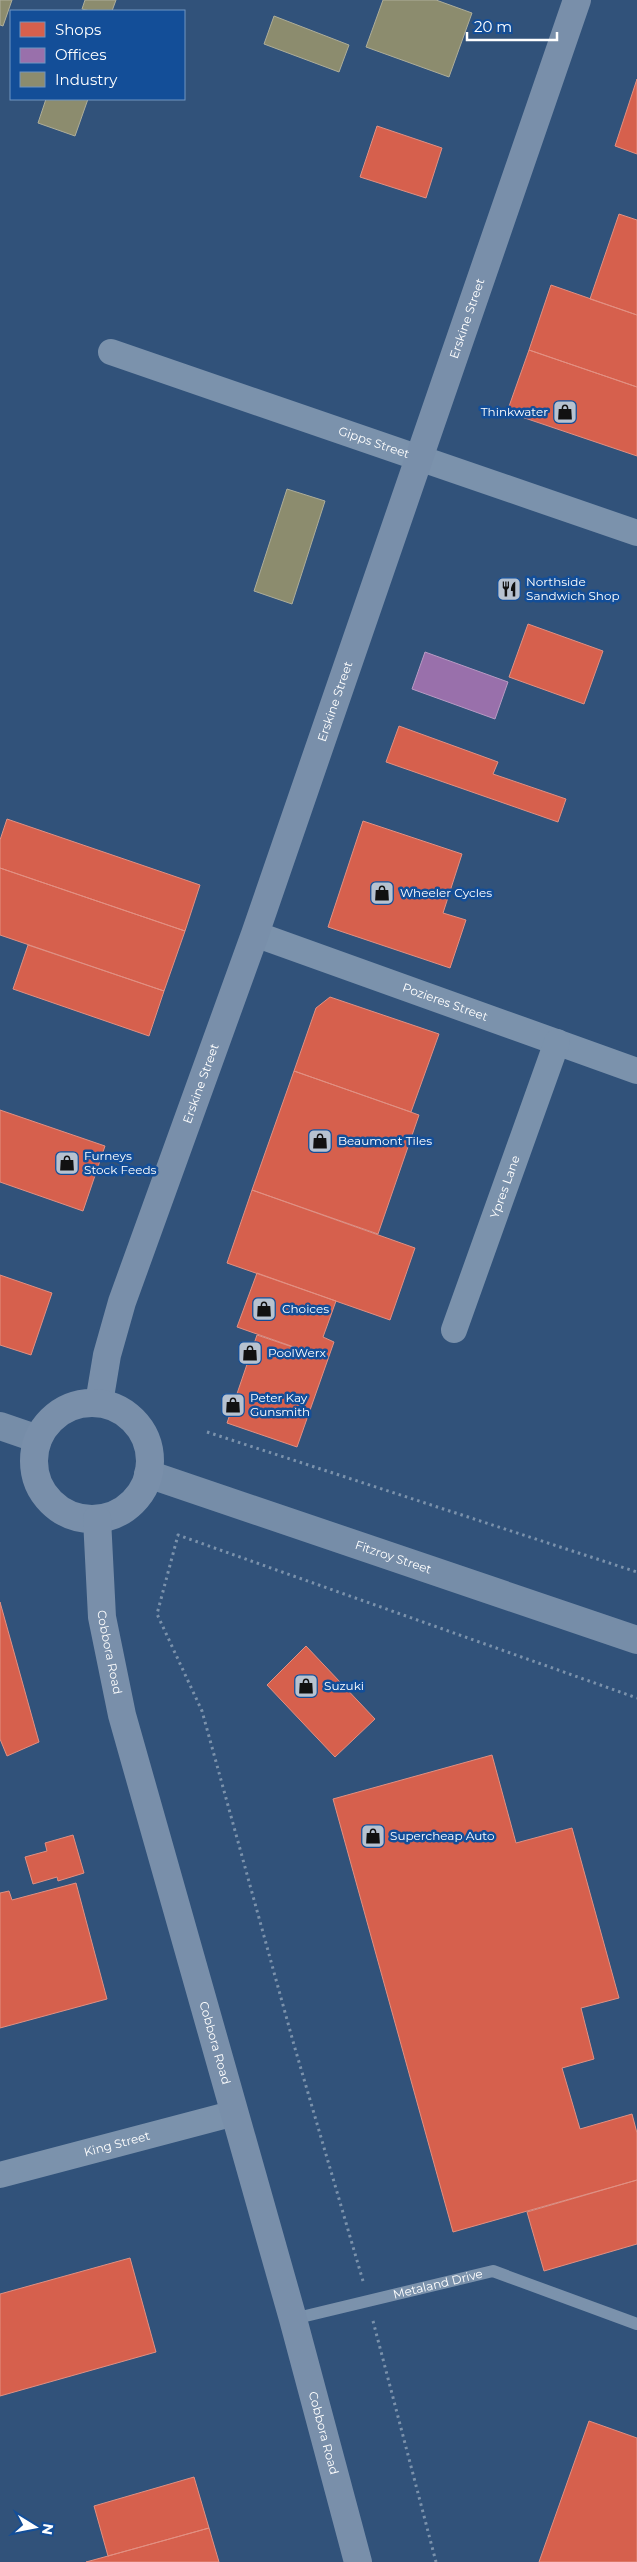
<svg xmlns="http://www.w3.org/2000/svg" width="637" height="2562" font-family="Montserrat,sans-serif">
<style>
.shops{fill:#d6604d;stroke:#e29082}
.offices{fill:#9970ab;stroke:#b89bc4}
.industry{fill:#8c8c6e;stroke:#aeae9a}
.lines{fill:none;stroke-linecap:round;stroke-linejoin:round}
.path{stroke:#7b92ac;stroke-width:3;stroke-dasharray:2.5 4;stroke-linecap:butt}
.lane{stroke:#7b92ac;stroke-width:12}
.street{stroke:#7b92ac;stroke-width:26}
.secondary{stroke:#768da8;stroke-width:28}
.primary{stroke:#798faa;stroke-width:28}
.labels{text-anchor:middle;stroke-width:5;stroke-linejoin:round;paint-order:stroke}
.street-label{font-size:12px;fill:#fff;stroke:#134e98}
.poi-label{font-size:12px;fill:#fff;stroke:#134e98;text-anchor:start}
</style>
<rect width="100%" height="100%" fill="#31527a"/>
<path class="shops" d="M637,79V154L615,146Z
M377,126L442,148L426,198L360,177Z
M619,214L637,220V315L590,299Z
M551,285L637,315V387L529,350Z
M529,350L637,387V456L507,412Z
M528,624L603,651L584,704L509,677Z
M399,726L498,762L493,774L566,799L558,822L386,762Z
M7,819L200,885L185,931L0,868V840Z
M363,821L462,854L443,913L466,920L450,968L328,927Z
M0,868L185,931L164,991L0,935Z
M28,945L164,991L149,1036L13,989Z
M330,997L439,1034L411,1112L294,1071L316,1008Z
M294,1071L419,1115L378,1234L252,1190Z
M0,1110L105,1146L83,1211L0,1182Z
M252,1190L415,1248L390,1320L227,1263Z
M257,1273L336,1301L323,1337L334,1342L328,1359L237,1327Z
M0,1275L52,1293L31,1355L0,1345Z
M257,1335L328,1359L297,1447L227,1423Z
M0,1602L39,1742L7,1756L0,1739Z
M306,1646L375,1719L335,1757L267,1685Z
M492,1755L516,1843L572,1828L619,1998L581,2008L594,2059L562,2068L580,2129L632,2114L637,2133V2180L453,2232L333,1799Z
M73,1835L84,1873L58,1881L57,1877L33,1884L25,1857L47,1851L45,1843Z
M76,1883L107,1999L0,2028V1893L9,1891L12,1900Z
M637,2180V2244L544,2271L527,2212Z
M130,2258L156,2352L0,2396V2294Z
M589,2421L637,2438V2562H539Z
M194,2477L209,2528L108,2556L94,2506Z
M209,2528L219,2562H86L108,2556Z"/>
<path class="offices" d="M425,652L508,682L495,719L412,689Z"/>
<path class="industry" d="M0,0H12L3,26L0,25Z
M85,0H116L112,11H90L82,9Z
M383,0H436L472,13L449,77L366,47Z
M274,16L349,45L339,72L264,44Z
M46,99H88L75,136L38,123Z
M287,489L325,501L292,604L254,591Z"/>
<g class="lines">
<path class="path" d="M207,1432L637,1572
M363,2281L294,2045L202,1711L157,1614L178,1535L637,1698
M373,2321L436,2562"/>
<path class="lane" id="s1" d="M293,2319L493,2271L637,2324"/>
<g class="street">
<path id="s2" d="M111,352L637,533"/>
<path id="s3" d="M255,934L637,1071"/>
<path id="s4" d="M454,1330L557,1042"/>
<path id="s5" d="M0,2175L235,2113"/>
</g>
<g class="secondary">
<path d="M0,1426L38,1439"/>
<path id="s6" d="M148,1474L637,1640"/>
</g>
<g class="primary">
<path id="s7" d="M99,1403L107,1355L122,1302L255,934L577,0"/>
<circle cx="92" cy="1461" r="58"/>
<path id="s8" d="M97,1519L102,1617L122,1715L293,2319L358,2562"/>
</g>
</g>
<defs>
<g id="shop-square" transform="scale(1.25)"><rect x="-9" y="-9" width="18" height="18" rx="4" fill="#b7c2d0" stroke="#134e98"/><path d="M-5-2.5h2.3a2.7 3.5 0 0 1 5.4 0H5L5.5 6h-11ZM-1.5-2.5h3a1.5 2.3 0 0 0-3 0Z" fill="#111"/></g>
<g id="restaurant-square" transform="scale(1.25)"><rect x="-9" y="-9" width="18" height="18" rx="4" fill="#b7c2d0" stroke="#134e98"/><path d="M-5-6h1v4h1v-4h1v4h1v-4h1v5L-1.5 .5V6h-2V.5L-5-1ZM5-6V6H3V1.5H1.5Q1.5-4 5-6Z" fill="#111"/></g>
</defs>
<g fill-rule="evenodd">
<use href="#shop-square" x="565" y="412"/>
<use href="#restaurant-square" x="509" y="589"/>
<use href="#shop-square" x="382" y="893"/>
<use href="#shop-square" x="320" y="1141"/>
<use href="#shop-square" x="67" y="1163"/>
<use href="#shop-square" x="264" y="1309"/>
<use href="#shop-square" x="250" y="1353"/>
<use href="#shop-square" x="233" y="1405"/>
<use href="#shop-square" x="306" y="1686"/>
<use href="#shop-square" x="373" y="1836"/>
</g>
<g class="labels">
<g class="street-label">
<text dy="4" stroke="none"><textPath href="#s7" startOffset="1146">Erskine Street</textPath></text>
<text dy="4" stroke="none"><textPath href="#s2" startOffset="278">Gipps Street</textPath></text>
<text dy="4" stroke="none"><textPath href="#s7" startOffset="741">Erskine Street</textPath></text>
<text dy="4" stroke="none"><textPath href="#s3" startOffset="202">Pozieres Street</textPath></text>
<text dy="4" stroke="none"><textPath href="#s7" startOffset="336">Erskine Street</textPath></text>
<text dy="4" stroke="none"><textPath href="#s4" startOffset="152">Ypres Lane</textPath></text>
<text dy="4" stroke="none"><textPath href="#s6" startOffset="259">Fitzroy Street</textPath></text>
<text dy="4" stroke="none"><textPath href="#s8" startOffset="134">Cobbora Road</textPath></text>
<text dy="4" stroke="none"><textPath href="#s8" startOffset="539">Cobbora Road</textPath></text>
<text dy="4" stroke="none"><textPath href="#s5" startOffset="121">King Street</textPath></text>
<text dy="4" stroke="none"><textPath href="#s1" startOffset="149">Metaland Drive</textPath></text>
<text dy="4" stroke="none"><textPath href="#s8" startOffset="944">Cobbora Road</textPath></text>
</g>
<g class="poi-label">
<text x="548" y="416" text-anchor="end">Thinkwater</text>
<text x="526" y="586">Northside<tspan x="526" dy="14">Sandwich Shop</tspan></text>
<text x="400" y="897">Wheeler Cycles</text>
<text x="338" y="1145">Beaumont Tiles</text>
<text x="84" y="1160">Furneys<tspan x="84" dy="14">Stock Feeds</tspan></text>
<text x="282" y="1313">Choices</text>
<text x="268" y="1357">PoolWerx</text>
<text x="250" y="1402">Peter Kay<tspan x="250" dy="14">Gunsmith</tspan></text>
<text x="324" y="1690">Suzuki</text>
<text x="390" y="1840">Supercheap Auto</text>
</g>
</g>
<rect x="10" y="10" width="175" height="90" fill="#134e98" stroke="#7195c1"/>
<rect x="20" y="22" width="25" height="15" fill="#d6604d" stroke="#7195c1"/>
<text x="55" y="35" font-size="15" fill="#ffffff">Shops</text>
<rect x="20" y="48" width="25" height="15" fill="#9970ab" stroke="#7195c1"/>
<text x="55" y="60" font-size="15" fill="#ffffff">Offices</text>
<rect x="20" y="72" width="25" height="15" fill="#8c8c6e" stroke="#7195c1"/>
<text x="55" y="85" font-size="15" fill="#ffffff">Industry</text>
<g transform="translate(35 2527) rotate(100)" stroke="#134e98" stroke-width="4" paint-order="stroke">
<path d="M0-4L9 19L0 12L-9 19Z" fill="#ffffff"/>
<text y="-8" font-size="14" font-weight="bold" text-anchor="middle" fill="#ffffff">N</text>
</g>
<path d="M467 32v8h90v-8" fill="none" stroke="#ffffff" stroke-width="2.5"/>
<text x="474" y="32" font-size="15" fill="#ffffff" stroke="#134e98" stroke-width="4" paint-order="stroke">20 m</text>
</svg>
